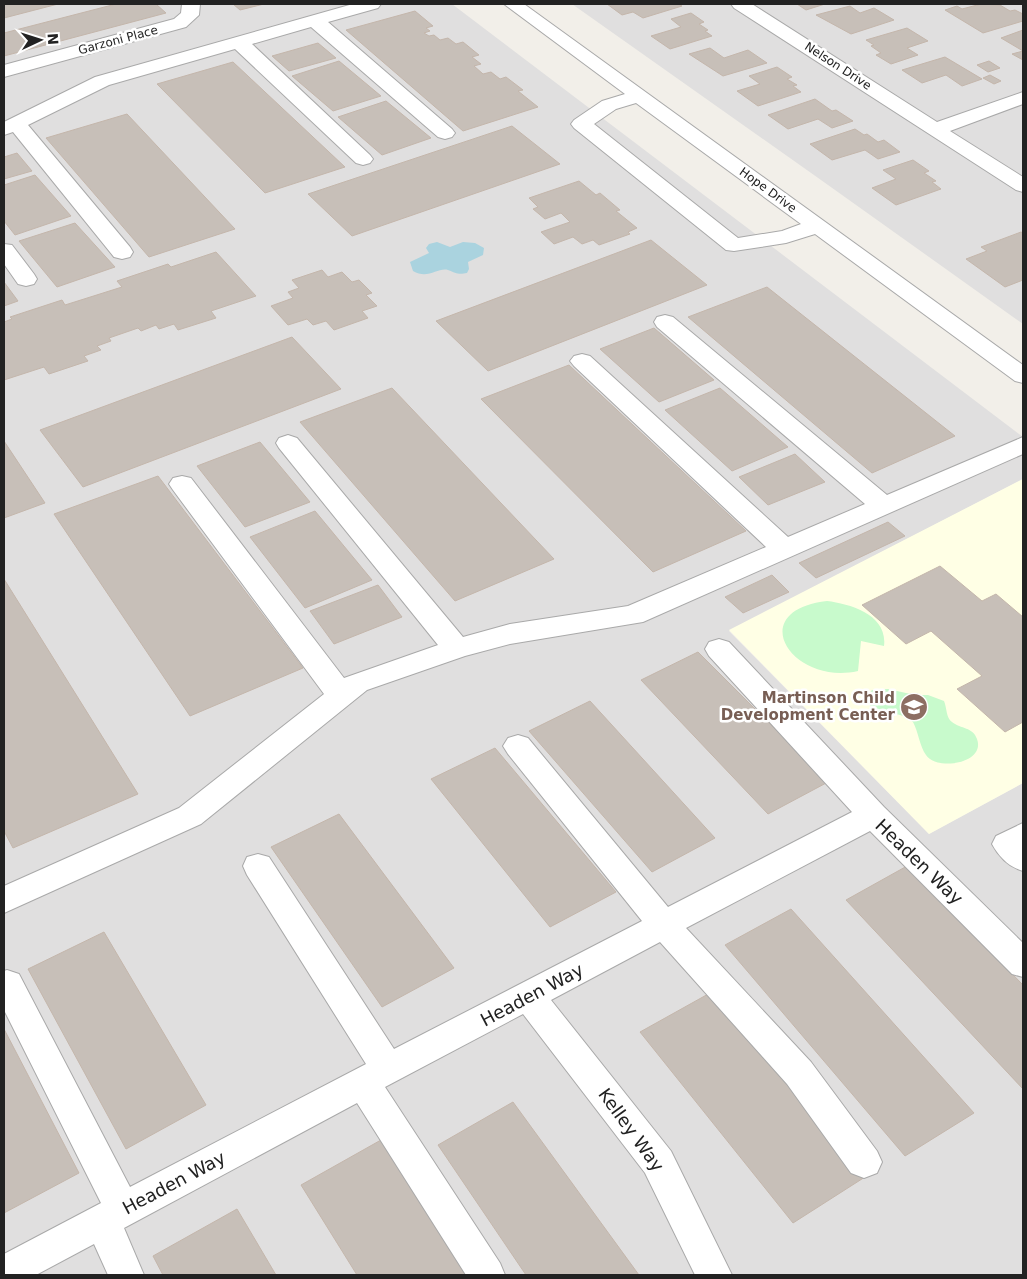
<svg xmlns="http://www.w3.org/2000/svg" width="1027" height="1279" font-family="'DejaVu Sans',sans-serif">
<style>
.residential{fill:#e0dfdf}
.education{fill:#ffffe5}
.park{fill:#c8facc}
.water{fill:#aad3df}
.building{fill:#c7bfb8;stroke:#c4b6ab}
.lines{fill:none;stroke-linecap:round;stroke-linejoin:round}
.minor-casing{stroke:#a9a9a9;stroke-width:2}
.minor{fill:#fff;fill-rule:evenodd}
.labels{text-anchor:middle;stroke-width:5;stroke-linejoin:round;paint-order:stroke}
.far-street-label{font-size:12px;fill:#222;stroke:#fff}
.education-label{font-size:15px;font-weight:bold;fill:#785e54;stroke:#fff;text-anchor:end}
.near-street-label{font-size:18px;fill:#222;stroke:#fff}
</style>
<rect width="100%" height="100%" fill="#f2efe9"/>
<path class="residential" d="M4,4H452L1023,437V479L729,631L929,834L1023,783V1275H4Z
M572,4H1023V324L821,180Z"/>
<path class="education" d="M1023,479V783L929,834L729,630Z"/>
<path class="park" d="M827,601C851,604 888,615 884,646L861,641L858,671C792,686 743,611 827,601Z
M888,689L915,695H928L944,701C947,708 946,718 952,722C961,729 973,727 977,739C986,764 936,771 926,755C920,747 918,731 913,722C910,720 906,717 903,716C887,710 873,719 866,697L872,690Z"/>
<path class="water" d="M463,242L475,243L484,248L483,255L468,262L469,269L467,273C458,275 456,273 448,270C438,267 428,280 413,271L410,262L429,253L426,248L429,244L437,242L450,247Z"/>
<path class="building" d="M4,4H58L4,18Z
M116,4H156L166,13L4,56V33Z
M233,4H264L240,10Z
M607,4H678L682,6L643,18L633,12L622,15Z
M797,4H825L806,10Z
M981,4L1000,5L1010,11L1015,10L1023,14V21L983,33L945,10L957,6L962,9Z
M850,6L860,13L874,8L894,20L851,34L816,15Z
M415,11L433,26L426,28L430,31L424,33L429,36L434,35L440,40L448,38L456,44L463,42L479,55L472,57L481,64L474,66L483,74L491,72L500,79L506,77L523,90L518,91L538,107L463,131L346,30Z
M691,13L704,22L699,24L708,30L705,31L712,36L670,49L651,36L681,27L671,19Z
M907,28L928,41L907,48L918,55L891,64L876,55L881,53L871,46L874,45L866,40Z
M1023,30V60L1012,54L1023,51L1001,38Z
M318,43L336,58L289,71L272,56Z
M710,48L724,58L748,50L767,63L723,76L689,54Z
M945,57L982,79L962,86L946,75L922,83L902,70Z
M339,61L381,96L333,111L292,76Z
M989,61L1000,68L988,72L977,65Z
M233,62L345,167L265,193L157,84Z
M777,67L792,77L787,79L797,85L793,86L801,92L758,106L737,91L760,84L749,76Z
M990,75L1001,81L994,84L983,78Z
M815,99L832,111L836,110L853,121L832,128L818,119L788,129L768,115Z
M386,101L431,138L382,155L338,117Z
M127,114L235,229L149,257L46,138Z
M512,126L560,164L352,236L308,194Z
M855,129L864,135L867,134L878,142L884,140L900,152L878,159L865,150L832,160L810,144Z
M17,153L32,171L4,179V157Z
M913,160L929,171L924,173L936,181L932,182L941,189L896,205L872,188L896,179L883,170Z
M35,175L71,216L15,235L4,221V185Z
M579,181L596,195L600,193L620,210L616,211L637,228L628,232L630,234L599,245L593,240L582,244L573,237L554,244L541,232L570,222L561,213L545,219L533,209L538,207L529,198Z
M75,223L115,267L57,287L19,241Z
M1021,232L1023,233V280L1005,287L966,259L987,251L981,247Z
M651,240L707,285L488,371L436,321Z
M216,252L256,296L211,311L216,318L178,330L174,324L159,329L156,325L141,331L138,328L109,338L111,341L97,346L101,350L84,356L88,361L49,374L44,367L4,380V322L12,319L10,317L62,300L65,305L122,287L117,281L168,264L171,267Z
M322,270L328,277L342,272L352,282L359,280L372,293L366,295L377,306L362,311L368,318L334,330L326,321L313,325L307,319L288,325L271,306L293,298L288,292L299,288L292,280Z
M4,282L18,301L4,306Z
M767,287L955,436L872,473L688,317Z
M654,328L714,380L659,402L600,349Z
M292,337L341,389L83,487L40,430Z
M569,365L746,531L653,572L481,399Z
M392,388L554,559L455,601L300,422Z
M720,388L788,447L732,471L665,410Z
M4,441L45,503L4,518Z
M260,442L310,502L245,527L197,466Z
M795,454L825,482L768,505L739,477Z
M158,476L303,668L190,716L54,514Z
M315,511L372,580L305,608L250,537Z
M888,522L905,536L816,578L799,563Z
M940,566L982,601L996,594L1023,617V722L1005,732L957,689L982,676L931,631L906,644L862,605Z
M772,575L789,592L743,613L725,597Z
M4,579L138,794L13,848L4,831Z
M378,585L402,617L334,644L310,611Z
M698,652L828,782L768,814L641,680Z
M590,701L715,838L652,872L529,731Z
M495,748L616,892L550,927L431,779Z
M339,814L454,968L382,1007L271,847Z
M907,866L1023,985V1089L846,900Z
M791,909L974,1113L905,1156L725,945Z
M104,932L206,1105L126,1149L28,969Z
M710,993L865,1177L793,1223L640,1032Z
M4,1029L79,1173L4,1213Z
M513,1102L639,1275H526L438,1145Z
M381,1140L469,1275H357L301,1185Z
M237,1209L276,1275H163L153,1256Z"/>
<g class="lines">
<g class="minor-casing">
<path id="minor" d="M182,4H200L199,15L186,27L4,77V65L174,19L181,13Z
M353,4H381L378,8L328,22L452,129L455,133L452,137L445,139L438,137L311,27L252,44L370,155L373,159L370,163L363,165L356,163L235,49L109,85L28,125L130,247L133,252L130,257L122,259L114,257L13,132L4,135V122L95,77Z
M504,4H524L1023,365V383L1015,381L815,234L786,243L734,251L726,250L574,128L571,124L574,120L602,101L625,94ZM636,103L801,224L782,231L738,238L594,124L616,109Z
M731,4H752L937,122L1023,92V104L950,131L1023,177V192L1016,190L734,8Z
M4,244L12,245L34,274L37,279L34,284L26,286L18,284L4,264Z
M665,315L673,317L887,495L1023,437V454L643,622L510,644L465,656L367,690L201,824L4,913V886L179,808L324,694L173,490L169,484L173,478L182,476L191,478L344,678L438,645L279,448L276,443L279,438L288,435L297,438L463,637L510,624L628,606L766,547L574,366L570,361L574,356L582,354L590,356L788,537L865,504L657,327L654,322L657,317Z
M719,639L729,642L884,807L1023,943V977L1012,974L870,831L686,928L811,1062L877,1151L882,1162L877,1173L864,1178L851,1173L787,1084L660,942L551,1000L671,1151L732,1275H695L645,1173L523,1014L385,1087L500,1263L505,1275H466L357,1103L124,1228L144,1275H108L94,1244L36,1275H4V1254L101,1203L4,1010V971L7,970L19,974L130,1187L366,1064L247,875L243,866L247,857L258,854L269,857L394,1049L642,921L508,754L503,746L508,738L518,735L528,738L668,907L852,812L709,656L705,649L709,642Z
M1023,823V871C1009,867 999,857 992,844L996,836Z"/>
</g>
<use href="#minor" class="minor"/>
</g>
<defs>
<g id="school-disc" transform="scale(1.4375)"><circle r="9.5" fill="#8d6e63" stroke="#fff"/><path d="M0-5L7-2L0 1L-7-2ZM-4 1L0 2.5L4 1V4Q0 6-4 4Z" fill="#fff"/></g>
</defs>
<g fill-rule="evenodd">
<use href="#school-disc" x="914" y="707"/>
</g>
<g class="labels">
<g class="far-street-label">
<text transform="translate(118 40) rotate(-15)" y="4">Garzoni Place</text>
<text transform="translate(838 66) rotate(33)" y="4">Nelson Drive</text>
<text transform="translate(768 190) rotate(36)" y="4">Hope Drive</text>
</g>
<g class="education-label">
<text x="895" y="703">Martinson Child<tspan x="895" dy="17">Development Center</tspan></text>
</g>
<g class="near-street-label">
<text transform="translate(919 862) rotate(44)" y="6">Headen Way</text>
<text transform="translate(532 995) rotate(-28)" y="6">Headen Way</text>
<text transform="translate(631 1130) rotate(54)" y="6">Kelley Way</text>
<text transform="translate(174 1183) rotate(-28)" y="6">Headen Way</text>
</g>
</g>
<rect width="1027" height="1279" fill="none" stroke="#222222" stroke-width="10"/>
<g transform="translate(40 40) rotate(86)" stroke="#ffffff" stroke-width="4" paint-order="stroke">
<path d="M0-4L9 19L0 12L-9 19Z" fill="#222222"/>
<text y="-8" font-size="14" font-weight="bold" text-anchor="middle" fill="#222222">N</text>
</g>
</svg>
